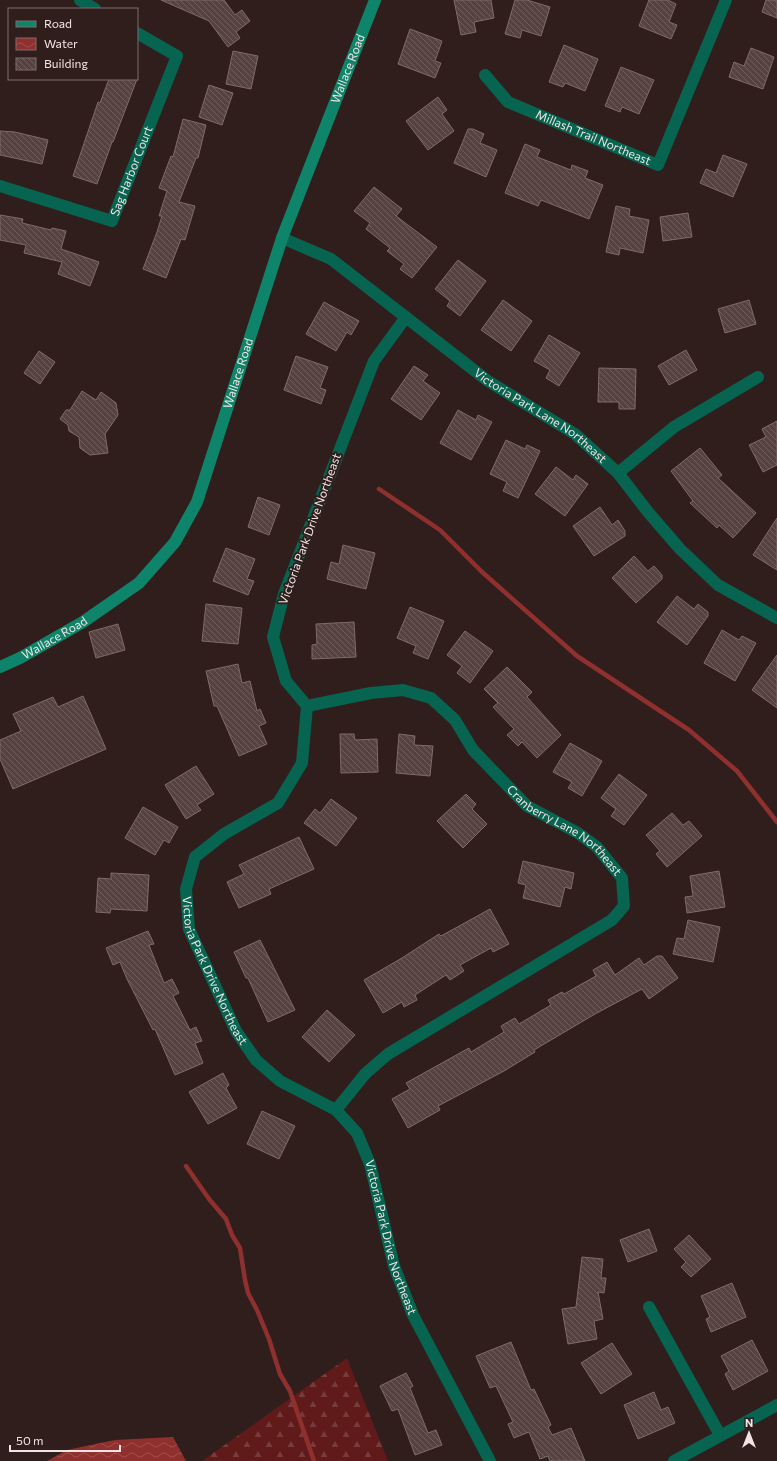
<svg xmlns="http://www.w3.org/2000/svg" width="777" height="1461" font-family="Commissioner,sans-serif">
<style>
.forest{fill:url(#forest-firs)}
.water{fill:url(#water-waves)}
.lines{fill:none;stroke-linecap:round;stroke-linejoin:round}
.stream{stroke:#8f302f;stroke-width:4.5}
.building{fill:url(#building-back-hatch);stroke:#816b68}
.street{stroke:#066450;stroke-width:12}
.secondary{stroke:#0e846a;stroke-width:12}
.labels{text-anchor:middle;stroke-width:4;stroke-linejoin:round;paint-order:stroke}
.street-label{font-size:12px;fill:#f1e4e2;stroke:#301e1c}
</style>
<defs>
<pattern id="forest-firs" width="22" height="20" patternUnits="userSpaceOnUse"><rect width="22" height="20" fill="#5f1a19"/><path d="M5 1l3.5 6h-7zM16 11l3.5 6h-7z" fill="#763b3a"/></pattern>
<pattern id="water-waves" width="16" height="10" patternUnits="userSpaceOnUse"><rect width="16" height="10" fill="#8f302f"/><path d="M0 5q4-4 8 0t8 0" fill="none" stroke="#9f4e4d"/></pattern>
<pattern id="building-back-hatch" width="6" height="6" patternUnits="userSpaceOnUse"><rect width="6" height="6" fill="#564240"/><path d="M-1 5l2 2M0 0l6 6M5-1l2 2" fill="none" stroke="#6f5d5b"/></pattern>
</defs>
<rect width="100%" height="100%" fill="#301e1c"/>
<path class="forest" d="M347,1358L388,1461H202Z"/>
<path class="water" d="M173,1437L186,1461H47L67,1450L115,1440Z"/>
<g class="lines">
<path class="stream" d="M379,489L440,530L481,571L577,656L689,730L737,771L777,822
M186,1166L209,1199L226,1219L232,1235L240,1248L245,1280L248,1293L257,1310L269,1339L280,1374L290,1391L314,1461"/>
</g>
<path class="building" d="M161,0H224L235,15L242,10L250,21L236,32L240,38L228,47L209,21Z
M454,0H491L494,18L474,22L476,32L461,35Z
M515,0H527L550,7L541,36L522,30L520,38L505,34Z
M649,0H668L676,4L669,22L677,25L671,39L639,26Z
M766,0H777V18L762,12Z
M410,29L442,41L435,61L441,63L435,78L398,64Z
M564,45L598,59L585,91L565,83L563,87L549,82Z
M751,48L774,57L763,89L729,77L734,62L744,66Z
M233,51L258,56L251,89L226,84Z
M621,67L654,80L639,114L622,107L620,112L605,106Z
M109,79H137L113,142H112L97,184L73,176L98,102L100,103Z
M209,85L233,93L222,125L199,117Z
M438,97L447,110L442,114L454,131L428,150L406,121Z
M183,119L206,125L198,158H196L179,202L195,206L185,240L181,239L166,278L143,269L157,232L162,216H159L167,191L159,188L171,156L173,157Z
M468,129H473L484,134L480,143L497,150L486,177L454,163Z
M0,131L15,132L48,140L42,164L0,155Z
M525,144L540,150L537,157L571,170L572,165L588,171L585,178L603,185L589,219L541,200L538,206L505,193Z
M723,155L747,164L733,197L700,183L706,169L716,173Z
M374,187L402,209L396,216L437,247L412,278L400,269L404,264L387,251L390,248L366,229L370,223L354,211Z
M616,206L630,209L629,216L649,220L643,253L620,248L619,255L606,252Z
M688,213L692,237L663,241L660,217Z
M0,215L23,219L22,223L51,230L52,228L66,231L61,249L99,262L90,286L58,274L62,262L24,253L26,245L0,240Z
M458,260L486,281L460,316L447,306L450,301L435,289Z
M503,300L532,321L511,351L481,330Z
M749,300L756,324L725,333L718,309Z
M324,302L359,321L351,335L347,332L336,351L306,334Z
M549,335L580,353L559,386L546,378L550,370L534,361Z
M686,350L697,370L669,385L658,366Z
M39,351L55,362L40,384L24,373Z
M296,356L328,367L320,388L326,390L321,404L284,390Z
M414,366L428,375L423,381L440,393L421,420L391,399Z
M599,368L636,369L635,409H619V402H598Z
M82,391L96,400L101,392L116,403L118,415L105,434L108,453L90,455L80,448L79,437L69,431L68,425L60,419L66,410H70Z
M458,410L476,420L478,415L492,422L471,460L440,443Z
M777,421V465L763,472L749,445L766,437L762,429Z
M506,440L525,449L527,445L540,451L518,498L503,491L507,482L490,474Z
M700,448L722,475L718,478L756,513L733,538L719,525L717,528L690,503L693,501L671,471Z
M556,467L573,480L576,475L588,484L565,516L535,494Z
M258,497L280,505L269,535L248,527Z
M600,507L612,525L618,520L625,531V536L594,556L573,526Z
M777,518V570L753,555Z
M343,545L375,553L366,589L327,579L331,562L339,564Z
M226,548L255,559L247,579L254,581L248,595L213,581Z
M634,556L648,571L654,566L662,575V579L636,603L612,578Z
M677,596L694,609L698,604L708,612V616L687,645L657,622Z
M206,604L242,608L238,644L202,641Z
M410,607L444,621L428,659L413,653L416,646L397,638Z
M354,622L356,657L312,659V645L317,644L316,624Z
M118,624L125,650L96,658L89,632Z
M722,630L739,640L742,636L756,643L735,681L704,663Z
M465,631L493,651L470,683L457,673L462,666L447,655Z
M777,655V708L752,690Z
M238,664L242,683L250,681L257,711L260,709L266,723L259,726L267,744L239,756L217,706H214L206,671Z
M507,667L532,692L527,697L561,735L537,758L522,742L518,746L507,735L514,729L493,707L498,703L484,689Z
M83,696L106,749L13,789L0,759V740L21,731L13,714L53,697L58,707Z
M340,734H354L355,740L377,739L378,772L341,773Z
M399,734L415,736L414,745L433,746L430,776L396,773Z
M570,743L602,761L582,796L568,788L572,782L553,772Z
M196,766L214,794L197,805L201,810L186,819L165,785Z
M619,774L647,795L624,825L611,816L616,809L601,798Z
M466,794L476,804L472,809L487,824L463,848L437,821Z
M331,799L357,818L336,846L304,823L315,809L320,813Z
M143,807L178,827L169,843L164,840L155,855L125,838Z
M672,813L683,825L689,821L702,836L667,867L656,854L660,851L646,835Z
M299,837L314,869L269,889L271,894L239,908L227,882L244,874L239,865Z
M523,861L574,873L571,889L565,887L560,907L523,898L526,885L518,883Z
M719,871L725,907L687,913L685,897L693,896L690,876Z
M111,873L149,875L147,911L111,909L110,913L96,912L98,878L111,879Z
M490,909L509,944L493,952L491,948L460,965L464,971L450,980L446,975L415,995L417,1000L404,1007L402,1002L383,1013L364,980L402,958L439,934L441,936Z
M688,920L720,927L713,962L673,954L677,938L684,939Z
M148,931L154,944L149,945L164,983L172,979L179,993L173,996L190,1030L196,1027L202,1041L195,1043L203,1063L175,1075L155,1029L153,1030L127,979L120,962L113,965L106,948Z
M260,940L295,1010L268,1022L248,978H246L234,952Z
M657,956H662L678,978L649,999L642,989L595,1014L534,1050L535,1052L504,1071L438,1106L440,1110L408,1128L392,1099L410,1089L406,1083L469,1048L471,1052L504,1032L501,1026L515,1018L519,1024L551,1005L548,1000L562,992L564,994L596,976L593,970L607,962L615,975L639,958L644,965Z
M327,1010L355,1035L329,1062L302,1037Z
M223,1073L229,1085L226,1088L237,1108L208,1124L189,1092Z
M262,1111L295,1126L279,1159L247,1144Z
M649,1229L657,1251L628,1262L620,1240Z
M689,1235L711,1259L691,1277L681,1267L686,1262L674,1249Z
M582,1257L603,1259L601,1278H606L604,1293L598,1292L603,1319L594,1321L597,1339L568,1344L562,1309L576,1307Z
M732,1283L746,1317L711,1332L706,1319L710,1317L701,1296Z
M752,1340L768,1371L733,1390L725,1374L729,1371L721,1356Z
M511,1342L531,1390L534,1389L551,1425L548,1427L552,1435L571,1428L585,1461H550L548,1456L540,1459L529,1432L514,1438L508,1424L513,1422L496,1386L490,1388L476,1356Z
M612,1343L632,1374L601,1394L581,1363Z
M406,1373L413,1386L410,1388L428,1433L436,1430L442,1445L415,1455L398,1409L392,1411L380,1386Z
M654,1392L661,1410L668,1407L675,1423L638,1439L624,1405Z"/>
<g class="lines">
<g class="street">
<path d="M80,0L95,9"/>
<path id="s1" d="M485,75L508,102L658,165L726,0"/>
<path id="s2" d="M0,186L112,221L177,56L137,33"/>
<path id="s3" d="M282,238L331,259L488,381L575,434L618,473L648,512L680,549L718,585L777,618"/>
<path id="s4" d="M406,317L374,361L284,594L273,637L286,681L307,706L302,763L278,803L224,834L195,857L186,889L189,929L236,1031L256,1060L280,1081L336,1110L357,1133L370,1164L394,1266L413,1315L490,1461"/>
<path d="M618,473L674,427L758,377"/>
<path id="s5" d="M307,706L371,693L403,690L431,698L455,720L473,750L527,806L578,833L597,847L622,878L624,906L612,920L388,1054L365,1074L336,1110"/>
<path d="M649,1307L720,1435"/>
<path d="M674,1461L777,1405"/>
</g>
<path class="secondary" id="s6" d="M0,667L20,658L83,622L139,583L175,542L197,502L282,238L375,0"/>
</g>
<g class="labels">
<g class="street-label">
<text dy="4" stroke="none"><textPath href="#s6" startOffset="722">Wallace Road</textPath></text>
<text dy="4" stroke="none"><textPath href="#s1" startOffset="128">Millash Trail Northeast</textPath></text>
<text dy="4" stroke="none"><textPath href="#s2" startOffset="171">Sag Harbor Court</textPath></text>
<text dy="4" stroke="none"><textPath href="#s6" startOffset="398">Wallace Road</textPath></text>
<text dy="4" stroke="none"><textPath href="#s3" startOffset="315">Victoria Park Lane Northeast</textPath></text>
<text transform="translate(310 529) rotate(-70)" y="4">Victoria Park Drive Northeast</text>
<text dy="4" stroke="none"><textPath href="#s6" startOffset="62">Wallace Road</textPath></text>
<text dy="4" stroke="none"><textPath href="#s5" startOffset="317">Cranberry Lane Northeast</textPath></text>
<text dy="4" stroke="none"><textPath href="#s4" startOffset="751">Victoria Park Drive Northeast</textPath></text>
<text dy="4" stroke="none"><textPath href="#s4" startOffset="1087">Victoria Park Drive Northeast</textPath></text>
</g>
</g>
<rect x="8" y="8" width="130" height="72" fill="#301e1c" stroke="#7d6d6b"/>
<rect x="16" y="21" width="20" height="6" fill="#0e846a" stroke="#7d6d6b"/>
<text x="44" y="28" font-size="12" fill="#f1e4e2">Road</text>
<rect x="16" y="38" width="20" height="12" fill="url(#water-waves)" stroke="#7d6d6b"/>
<text x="44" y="48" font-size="12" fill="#f1e4e2">Water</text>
<rect x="16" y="58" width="20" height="12" fill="url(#building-back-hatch)" stroke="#7d6d6b"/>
<text x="44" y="68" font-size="12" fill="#f1e4e2">Building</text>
<g transform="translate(749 1433)" stroke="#301e1c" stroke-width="3" paint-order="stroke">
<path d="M0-3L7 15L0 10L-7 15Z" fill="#f1e4e2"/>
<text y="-6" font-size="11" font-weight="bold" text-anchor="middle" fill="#f1e4e2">N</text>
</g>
<path d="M10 1445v6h110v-6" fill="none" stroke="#f1e4e2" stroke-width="2"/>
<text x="16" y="1445" font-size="12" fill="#f1e4e2" stroke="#301e1c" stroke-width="3" paint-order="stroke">50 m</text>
</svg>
